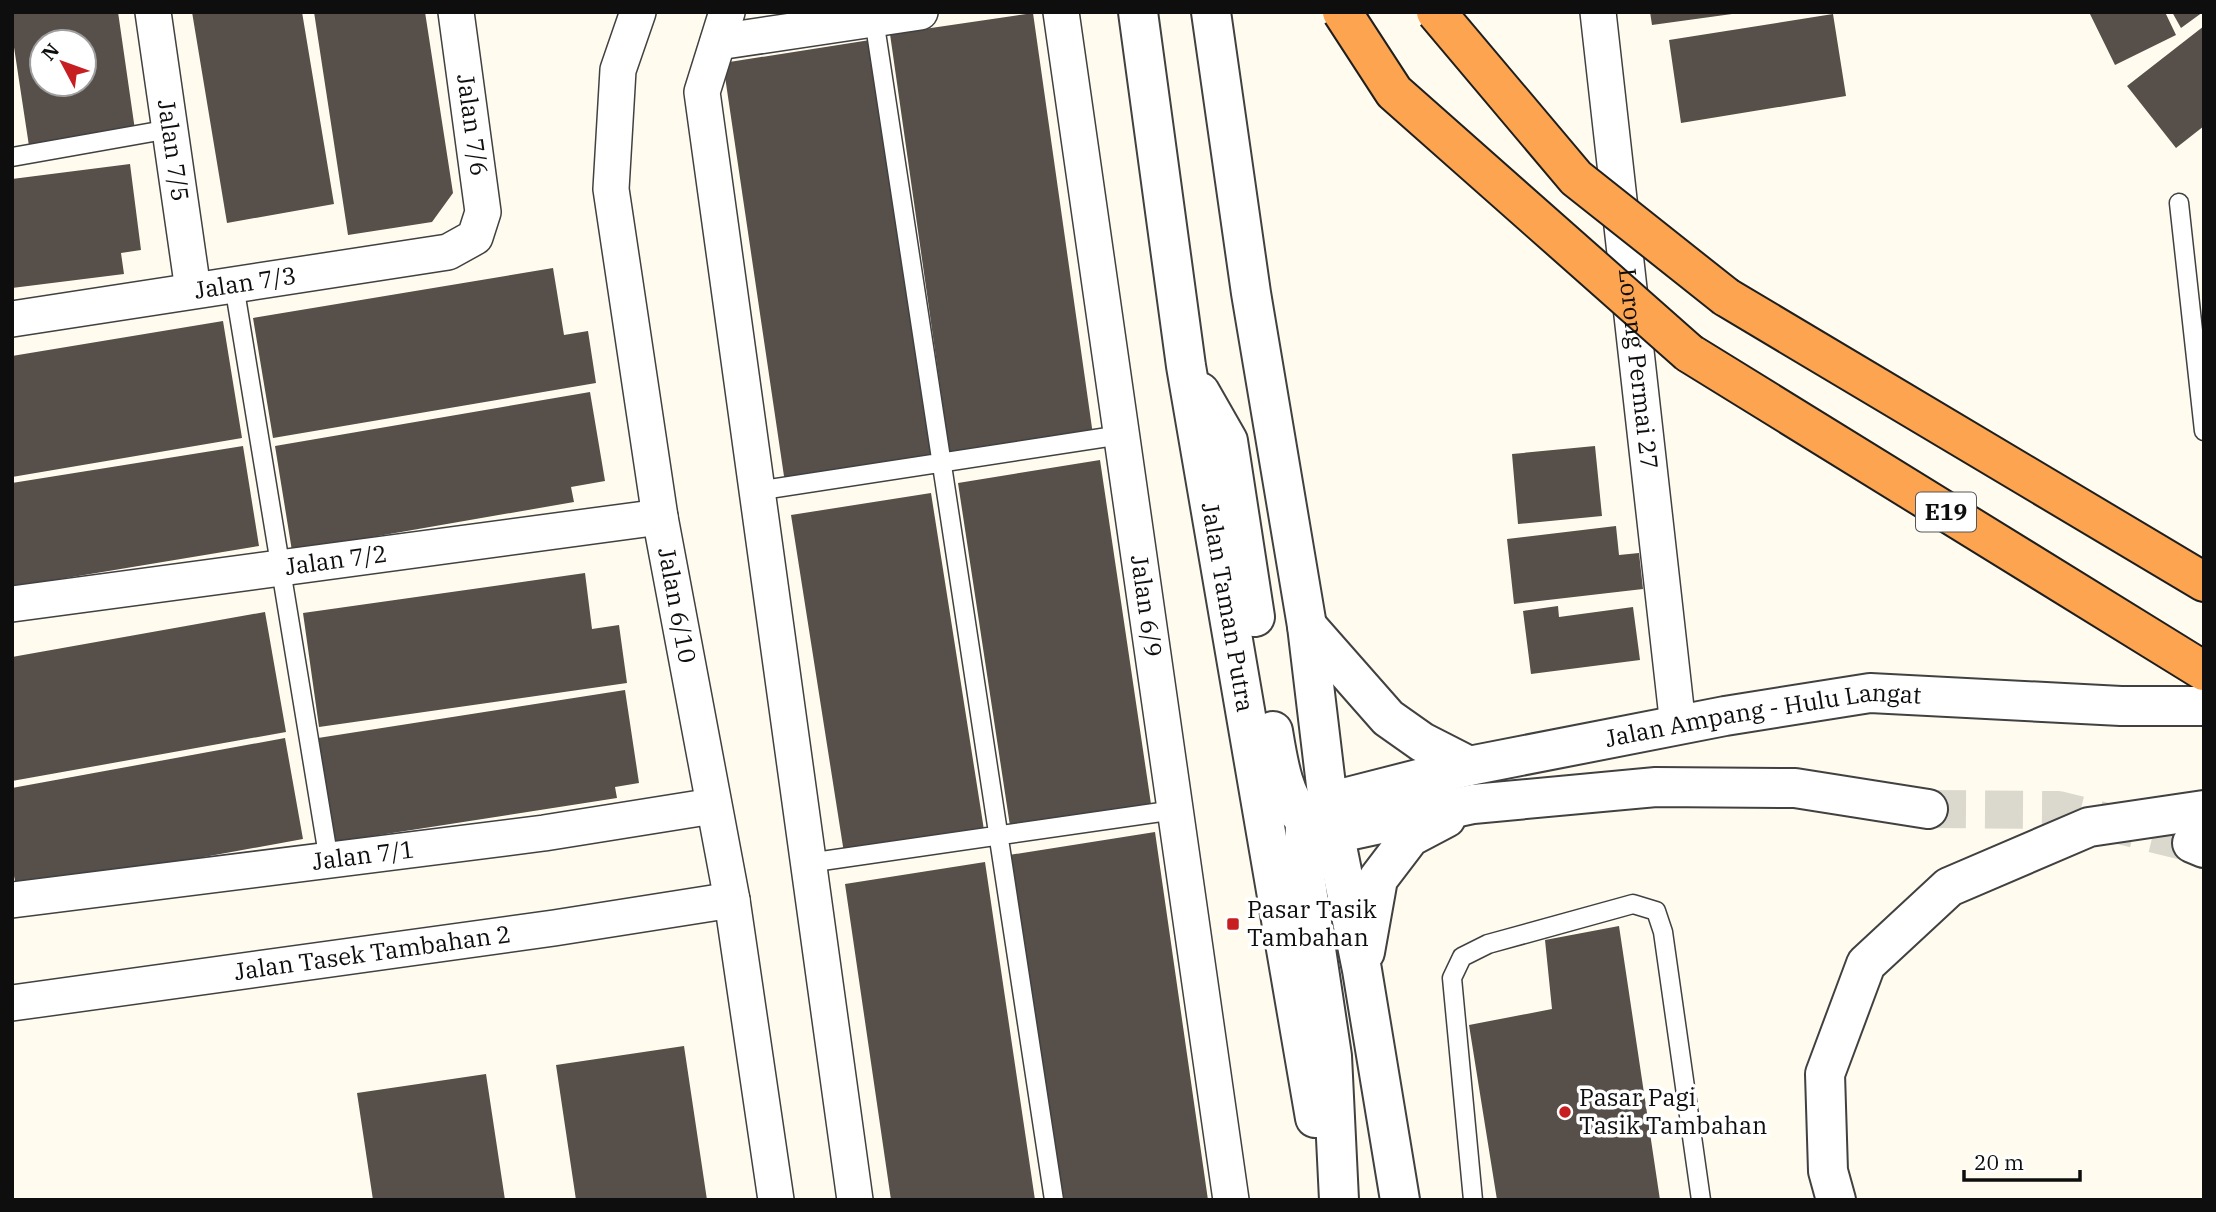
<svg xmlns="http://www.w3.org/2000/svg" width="2216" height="1212" font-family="'IBM Plex Serif',serif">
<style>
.building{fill:#574f4a;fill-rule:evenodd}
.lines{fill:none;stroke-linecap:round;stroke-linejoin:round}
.tertiary-tunnel{stroke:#dbd8cd;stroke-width:38;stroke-dasharray:38 19;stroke-linecap:butt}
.service-casing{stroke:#414141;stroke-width:21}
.minor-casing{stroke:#414141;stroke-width:38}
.tertiary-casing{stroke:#414141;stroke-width:42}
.motorway-casing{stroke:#1f1f1f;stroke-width:42}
.service{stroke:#fff;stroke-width:18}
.minor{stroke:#fff;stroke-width:35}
.tertiary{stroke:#fff;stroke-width:38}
.motorway{stroke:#fca450;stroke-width:38}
.motorway-bridge-casing{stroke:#1f1f1f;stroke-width:42;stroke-linecap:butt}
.motorway-bridge{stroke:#fca450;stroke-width:38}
.poi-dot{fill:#c61e21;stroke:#fff;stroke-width:2.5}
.labels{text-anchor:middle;stroke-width:7;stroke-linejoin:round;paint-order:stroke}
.shield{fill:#fff;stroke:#565656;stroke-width:2}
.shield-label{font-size:23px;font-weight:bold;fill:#0e0e0e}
.street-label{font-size:24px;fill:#0e0e0e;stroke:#fff}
.poi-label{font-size:24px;fill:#0e0e0e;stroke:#fff;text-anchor:start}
</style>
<rect width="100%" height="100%" fill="#fffcef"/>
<path class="building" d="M12,12H118L135,130L29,146L12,34ZM42,42H84V84H42Z
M192,12H302L334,204L227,223Z
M314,12H425L453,193L432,222L348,235Z
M1650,12H1732V14L1652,25Z
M2089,12H2165L2176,35L2115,65Z
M2172,12H2203L2181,28Z
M1033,13L1093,435L950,456L890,34Z
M1833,14L1846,96L1681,123L1669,40Z
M2204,26V126L2176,148L2127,86Z
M870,40L932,459L785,483L723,63Z
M130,164L141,250L121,253L124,274L12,288V179Z
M553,268L564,335L588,331L596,383L273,438L253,318Z
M223,321L242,438L12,477V356Z
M590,392L605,481L571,487L574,502L292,551L275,446Z
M243,446L259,546L12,587V483Z
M1595,446L1602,516L1518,524L1512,454Z
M1100,460L1151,804L1010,826L958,483Z
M931,493L984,830L844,853L791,515Z
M1616,526L1619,555L1639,553L1643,589L1514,604L1507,539Z
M585,573L592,629L619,625L627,683L319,727L303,613Z
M1558,606L1559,617L1633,607L1640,660L1531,674L1523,611Z
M265,612L286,732L12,781V657Z
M625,690L639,783L615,787L617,798L334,842L318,738Z
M285,738L303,839L17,891L12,866V788Z
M1155,832L1208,1200H1059L1009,855Z
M985,862L1035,1200H891L845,884Z
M1619,926L1660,1200H1497L1469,1025L1552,1009L1545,940Z
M684,1046L707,1200H576L556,1065Z
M486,1074L505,1200H373L357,1093Z"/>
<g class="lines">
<path class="tertiary-tunnel" d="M1928,809L2058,810L2192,843"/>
<g class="service-casing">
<path id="service" d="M874,19L1054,1200
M12,157L170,129
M2179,203L2204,431
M234,285L329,861
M757,491L1121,435
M808,863L1175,810
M1473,1200L1452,978L1462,957L1488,944L1633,904L1656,911L1663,932L1701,1200"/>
</g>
<g class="minor-casing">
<g id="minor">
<path id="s1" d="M153,12L193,290"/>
<path id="s2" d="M638,12L618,70L611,189L660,517L732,900L776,1200"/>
<path d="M727,12L702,92L855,1200"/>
<path id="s3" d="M1061,12L1231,1200"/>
<path id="s4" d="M1598,12L1678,726"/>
<path d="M718,42L920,12"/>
<path id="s5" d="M12,319L448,252L475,237L483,212L456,12"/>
<path id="s6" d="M12,604L660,517"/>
<path id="s7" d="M12,900L544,833L713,806"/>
<path id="s8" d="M12,1003L554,928L732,900"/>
</g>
</g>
<g class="tertiary-casing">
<g id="tertiary">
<path id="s9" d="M1138,12L1186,366L1315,1118"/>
<path d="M1211,12L1251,293L1307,626L1328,802L1362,970L1400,1200"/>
<path d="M1200,392L1228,441L1255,617"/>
<path d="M1307,626L1388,718L1422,742L1469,766"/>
<path d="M1273,731C1278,761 1283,797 1304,819C1310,825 1321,828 1329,832"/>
<path d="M1334,834L1473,804L1656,787L1795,788L1928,809"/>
<path d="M2192,843L2204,848"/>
<path d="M1365,952L1378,879L1410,837L1446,818"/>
<path id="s10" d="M1339,1200L1332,1056L1304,869L1305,820L1328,802L1469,766L1725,716L1870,693L2121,706H2204"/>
<path d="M1836,1200L1828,1171L1825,1074L1866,964L1949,887L2089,827L2204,810"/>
</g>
</g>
<g class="motorway-casing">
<path id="motorway" d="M1726,297L2204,582
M1689,353L2204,671"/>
</g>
<use href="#service" class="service"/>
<use href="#minor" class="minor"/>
<use href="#tertiary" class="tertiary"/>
<use href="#motorway" class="motorway"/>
<g class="motorway-bridge-casing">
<path id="motorway-bridge" d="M1342,12L1394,92L1689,353
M1436,12L1576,178L1726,297"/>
</g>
<use href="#motorway-bridge" class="motorway-bridge"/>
</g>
<g class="poi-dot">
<rect x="1226" y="917" width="14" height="14" rx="3.5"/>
<circle cx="1565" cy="1112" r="7"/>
</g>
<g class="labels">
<rect class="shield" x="1916" y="492.5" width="60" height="39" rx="5"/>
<g class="shield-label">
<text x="1946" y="520">E19</text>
</g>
<g class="street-label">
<text transform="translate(472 125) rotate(82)" y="8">Jalan 7/6</text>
<text dy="8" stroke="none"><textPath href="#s1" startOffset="140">Jalan 7/5</textPath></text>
<text dy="8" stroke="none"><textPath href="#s5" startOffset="236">Jalan 7/3</textPath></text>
<text dy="8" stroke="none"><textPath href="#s4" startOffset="359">Lorong Permai 27</textPath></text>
<text dy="8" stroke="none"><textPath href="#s6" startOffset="327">Jalan 7/2</textPath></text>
<text dy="8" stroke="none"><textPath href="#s2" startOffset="602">Jalan 6/10</textPath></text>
<text dy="8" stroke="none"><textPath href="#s3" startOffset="600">Jalan 6/9</textPath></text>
<text dy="8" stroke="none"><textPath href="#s9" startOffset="602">Jalan Taman Putra</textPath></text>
<text dy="8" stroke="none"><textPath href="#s10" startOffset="856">Jalan Ampang - Hulu Langat</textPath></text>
<text dy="8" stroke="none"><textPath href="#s7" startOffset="354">Jalan 7/1</textPath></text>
<text dy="8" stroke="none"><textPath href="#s8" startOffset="364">Jalan Tasek Tambahan 2</textPath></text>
</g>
<g class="poi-label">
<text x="1247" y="918">Pasar Tasik<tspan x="1247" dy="28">Tambahan</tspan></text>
<text x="1579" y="1106">Pasar Pagi<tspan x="1579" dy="28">Tasik Tambahan</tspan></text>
</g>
</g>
<rect width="2216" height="1212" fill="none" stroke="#0e0e0e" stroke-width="28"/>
<g transform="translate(63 63) rotate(311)"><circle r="33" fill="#ffffff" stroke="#9f9f9f" stroke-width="2"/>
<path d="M0-5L12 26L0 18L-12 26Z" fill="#c61e21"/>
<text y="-10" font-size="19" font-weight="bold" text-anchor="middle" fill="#0e0e0e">N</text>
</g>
<path d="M1964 1170v10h116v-10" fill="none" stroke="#0e0e0e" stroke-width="3.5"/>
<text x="1974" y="1170" font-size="21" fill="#0e0e0e" stroke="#ffffff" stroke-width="5" paint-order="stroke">20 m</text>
</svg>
